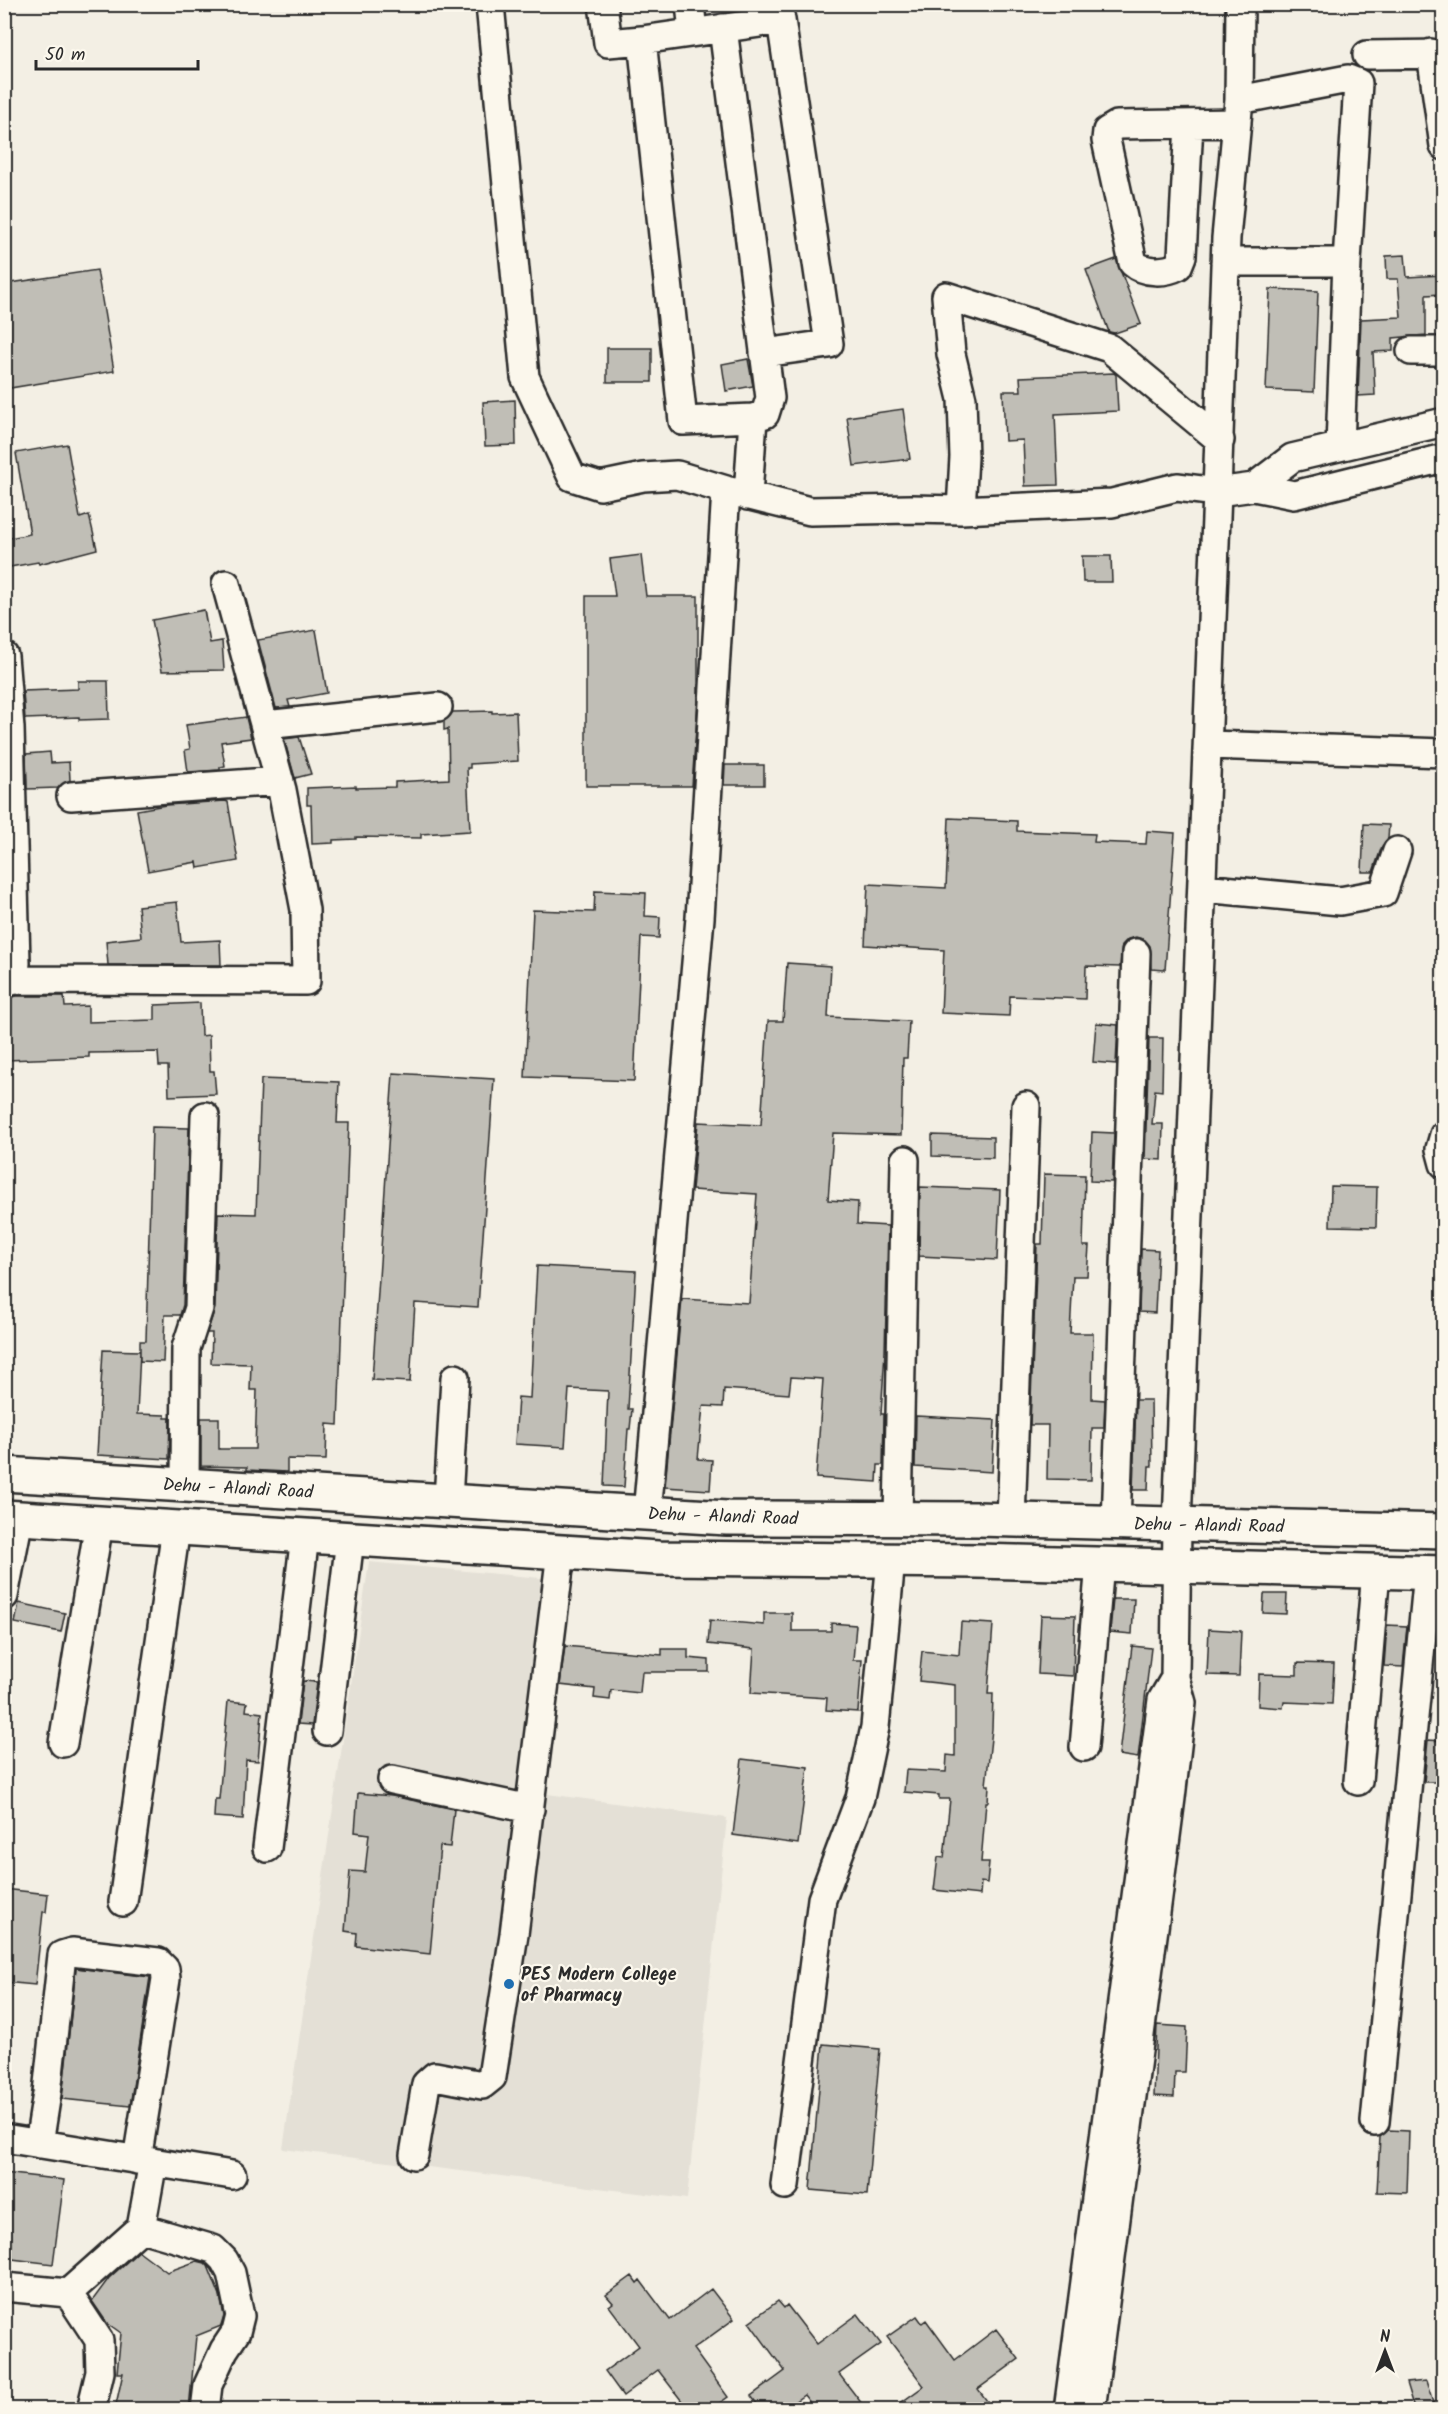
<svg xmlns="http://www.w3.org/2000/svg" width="1448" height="2414" font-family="Kalam,sans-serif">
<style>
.built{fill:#e4e0d6}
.building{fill:#c0beb6;stroke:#2b2b2b;stroke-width:1.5}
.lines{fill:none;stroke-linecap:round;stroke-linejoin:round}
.minor-casing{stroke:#2b2b2b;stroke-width:32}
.major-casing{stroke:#2b2b2b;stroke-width:38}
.minor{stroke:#fbf7ec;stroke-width:27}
.major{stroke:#fbf7ec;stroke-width:33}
.poi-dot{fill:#1f6fb2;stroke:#fbf7ec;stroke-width:2}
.labels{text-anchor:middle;stroke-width:4.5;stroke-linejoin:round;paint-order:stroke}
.street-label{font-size:18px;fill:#2b2b2b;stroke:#fbf7ec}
.poi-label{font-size:18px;font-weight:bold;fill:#2b2b2b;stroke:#fbf7ec;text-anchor:start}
</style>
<rect width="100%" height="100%" fill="#f3efe4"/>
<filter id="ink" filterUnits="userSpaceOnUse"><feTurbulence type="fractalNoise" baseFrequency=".0167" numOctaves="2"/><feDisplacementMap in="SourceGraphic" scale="12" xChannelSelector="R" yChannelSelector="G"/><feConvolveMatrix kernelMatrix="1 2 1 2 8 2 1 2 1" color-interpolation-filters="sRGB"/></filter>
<g filter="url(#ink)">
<path class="built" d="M369,1562L562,1580L540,1793L727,1818L687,2199L283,2149Z"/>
<path class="building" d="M1405,255L1407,277L1443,275V294L1426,295V335L1393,338V351L1373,352L1375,395L1358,396L1361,319L1401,317L1398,279H1387L1386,256Z
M1116,259L1141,324L1115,333L1109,332L1086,270Z
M97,270L114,371L4,389V284Z
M1270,289L1318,291L1314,392L1266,390Z
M607,348H652V382H607Z
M748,359L753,386L726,391L722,364Z
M1114,373L1116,375L1118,411L1055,414L1058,485L1025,486L1023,440L1005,441L1003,391H1021L1020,377Z
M515,400L516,445L485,446L483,402Z
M903,409L910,459L854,466L847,417Z
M67,444L80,518L89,515L97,549L39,564L38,562L4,568V539L30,534L16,453Z
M641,555L646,596H698V699L692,786H586V596H615L610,559Z
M1082,556H1111L1112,582H1083Z
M204,610L210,643L222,641L224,670L162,671L152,620Z
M316,630L327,693L288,700L290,707L276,708L258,640Z
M78,681H108L109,719L79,720V717L25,719L23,691L78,689Z
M492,711V713L516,712L518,761L470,764V768H467L470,831L421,834V838L356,837V839L333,840V843L312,844L311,805H307V788L356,786V788L395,787V782L449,779L448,729L444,730V721L453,712Z
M246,717L251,738L221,742L225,766L220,767V770L188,772L185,750L190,749L186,725Z
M299,737L311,774L295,778L284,739Z
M50,752L51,763L69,762L70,780L58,788L27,789L26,754Z
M725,765H764V785H724Z
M225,801L228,802L238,861L198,868L197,862L148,871L137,810L166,805Z
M949,818L1017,821V831L1095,834L1094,842L1146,844L1147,831L1175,833L1165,970L1151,969L1150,946L1145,940L1136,937L1128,939L1122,945L1120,967L1086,966L1085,999L1010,996L1009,1016L941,1013L944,950L865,945L868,884L946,888Z
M1364,824L1389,825L1388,838L1382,846L1373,872H1362Z
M595,891L646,893L645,916L660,917L659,938L641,937L634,1081L525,1077L533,910L594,912Z
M177,902L181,942L220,940L221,965H108L106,941L141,937L138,906Z
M787,963L831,966L828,1017L909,1021L907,1058H903L901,1135L833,1133L828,1200L858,1202L857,1224L888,1226L885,1352L881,1414H884L883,1465H878L877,1482L816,1478L823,1379L791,1377L789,1394L724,1389L723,1407L703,1406L698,1459L712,1460L710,1490L665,1487L682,1299L749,1303L757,1194L692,1190L698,1122L761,1125L768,1021H783Z
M17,996H64L65,1007L88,1006V1022L155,1020V1005L200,1003L201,1036L209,1035L210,1071H214L216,1094L169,1096L168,1066H159L158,1052L89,1053V1057L6,1060L4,999Z
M1096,1023L1118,1025L1116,1064L1093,1062Z
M1149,1038H1163L1162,1091L1155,1090L1152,1124H1163L1162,1160L1145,1159Z
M393,1073L494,1079L478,1307L415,1303L410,1382L372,1380Z
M261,1079L339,1082L337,1123H349L338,1425L327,1424L326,1460L287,1459V1472L247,1470V1467L201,1466V1418H219V1449H255L257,1390H250L251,1364L211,1363L212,1333H207L215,1308L218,1213L256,1214Z
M152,1127L189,1128L183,1305L180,1315H165L163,1362L140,1361V1341H146Z
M1092,1132L1114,1133L1112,1182L1090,1181Z
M932,1135L993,1137V1158L932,1156Z
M1044,1174L1085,1175L1083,1246H1089L1087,1276H1073L1070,1333H1093L1092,1399L1105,1400L1104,1428H1092L1091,1480L1047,1479L1048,1425H1030L1037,1244H1042Z
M1331,1186L1377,1187L1376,1227L1330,1226Z
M920,1187L1000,1190L997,1260L919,1256Z
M1141,1249L1158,1250L1155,1313L1139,1312Z
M537,1266L636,1271L628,1409H632L630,1429H628L624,1487L604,1486L608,1391L569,1389L565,1447L515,1444L518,1397L530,1398Z
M103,1350L140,1351L137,1414L165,1415V1418H170L169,1459L97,1455Z
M1136,1400H1151L1152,1466H1149L1148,1490H1133Z
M916,1416L995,1420L992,1472L915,1467Z
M1264,1594H1287L1286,1614L1263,1613Z
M1113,1599H1134L1132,1634L1110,1632Z
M19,1603L65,1613L61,1632L15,1623Z
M764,1613H792V1631H831V1623L856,1625L853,1660H862L858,1712L826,1710L827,1698L751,1693L754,1649L708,1644L710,1620L764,1625Z
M1041,1615L1075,1616L1073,1676L1038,1674Z
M961,1622L993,1624L988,1694H993L992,1729L986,1785H989L988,1802H986L981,1862H989L987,1883L981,1882L980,1895L934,1890L938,1857L944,1858L950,1799H939V1795L904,1792L906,1770L946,1772L947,1755L955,1756V1685L919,1681L922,1651L959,1655Z
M1387,1625L1407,1626L1403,1667L1384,1666Z
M1209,1629L1241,1631L1239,1676L1207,1675Z
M565,1646L662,1655V1649H688V1658L709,1660V1672H642L640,1693L611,1690L610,1700L594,1698L595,1689L560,1685Z
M1132,1646L1151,1648L1138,1758L1119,1755Z
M1297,1663L1334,1664L1332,1704L1284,1702L1283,1708L1258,1706L1259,1674L1297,1675Z
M303,1681L317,1682L312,1725L298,1724Z
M228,1701L247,1703L246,1711L262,1713L258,1761L246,1760L243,1819L214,1817L215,1799H219Z
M1428,1740L1443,1741V1782H1424Z
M742,1759L808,1767L798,1844L733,1835Z
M358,1793L392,1796L454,1809L450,1847L440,1846L430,1954L356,1946L357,1933L345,1931L350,1871L365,1872L369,1834L355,1832Z
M4,1889L48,1894L46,1912H43L35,1985L4,1982Z
M76,1968L150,1977L130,2106L62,2099Z
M1157,2025L1187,2027L1185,2072H1175L1174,2097L1154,2096Z
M823,2044L880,2049L867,2195L810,2190Z
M1388,2130L1409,2131L1407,2193L1377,2192L1380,2137Z
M4,2173L64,2180L53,2264L4,2258Z
M139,2251L167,2272L197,2261L205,2263L208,2266L220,2296L224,2316L221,2326L196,2336L189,2409H115L123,2373H117L121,2333L107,2323L92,2301L109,2278Z
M632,2276L637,2283L640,2280L670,2320L711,2289L734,2319L693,2349L728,2397L711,2409H688L658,2370L623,2396L605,2371L639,2346L609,2306L613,2303L606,2295Z
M778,2301L784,2308L787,2305L817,2344L858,2314L881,2344L839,2374L866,2409H815L804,2395L784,2409H761L751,2396L785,2371L749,2322Z
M917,2316L922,2323L926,2320L955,2360L996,2329L1019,2359L978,2389L993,2409H892L924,2386L887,2337Z
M1426,2381L1435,2409H1414L1406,2383Z"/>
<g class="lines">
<g class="minor-casing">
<path id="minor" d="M490,4L525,377L572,477L600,486L643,477L677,475L726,490L810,511L910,509L961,510L1112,503L1177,487L1217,492L1226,238L1239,100L1240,4
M603,4L608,43L642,40L683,421L753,418L748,496
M690,4L693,32
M723,28L770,398L765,414L753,418
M642,40L781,20L778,4
M1431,53L1444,146
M1367,55L1444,54
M1239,100L1348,79L1358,83L1347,262L1340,446
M1189,124L1182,256L1178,266C1165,273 1144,273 1133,263L1106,140L1107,131L1117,125L1237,123
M1225,262H1347
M1411,351H1444
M764,353L829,344L781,20
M1254,487L1292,458L1444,422
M961,510L964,457L962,399L951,354L946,296L1109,348L1220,440
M4,656L10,728L16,963L14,980L4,984
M265,725L438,707
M1209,745L1444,753
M71,796L280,781
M1203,888L1340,901L1383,893L1397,851
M14,980L306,981L305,910L282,790L226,584
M1444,1135L1440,1149L1444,1164
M185,1485L186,1348L199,1308L205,1116
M448,1500L455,1378
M647,1514L700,918L726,490
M898,1519L905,1160
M1011,1520L1026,1106
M1116,1523L1136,953
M4,1596L19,1518
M327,1731L350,1539
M63,1743L99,1523
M1084,1747L1100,1564
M392,1780L530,1809
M1358,1781L1376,1571
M267,1848L305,1536
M123,1902L176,1528
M1375,2122L1428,1572
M4,2138L232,2175
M39,2144L47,2093L62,1955L72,1952L158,1962L165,1969L166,1979L137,2160
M414,2155L426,2084L435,2076L482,2085L492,2077L514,1934L561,1552
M785,2185L822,1899L860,1798L875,1727L891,1560
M141,2228L213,2249L224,2260L231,2273L240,2316L236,2332L224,2350L208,2385L205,2410
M4,2287L68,2293L141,2228L153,2162
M68,2293L99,2340L100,2372L91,2410
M1068,2410L1162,1700L1175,1678
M1091,2410L1171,1798L1182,1703L1175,1678L1177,1524L1217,492L1254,487L1294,495L1444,458"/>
</g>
<g class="major-casing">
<path id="major" d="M4,1474L727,1518L977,1519L1444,1531
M4,1517L658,1558L977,1561L1444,1573"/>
</g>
<use href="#minor" class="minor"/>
<use href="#major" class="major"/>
</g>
</g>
<circle class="poi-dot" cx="509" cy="1984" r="6"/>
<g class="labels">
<g class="street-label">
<text transform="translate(238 1488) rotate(3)" y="6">Dehu - Alandi Road</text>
<text transform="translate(723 1516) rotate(2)" y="6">Dehu - Alandi Road</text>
<text transform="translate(1209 1525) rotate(1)" y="6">Dehu - Alandi Road</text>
</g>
<g class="poi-label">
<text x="521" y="1980">PES Modern College<tspan x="521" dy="21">of Pharmacy</tspan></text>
</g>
</g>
<rect width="1448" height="2414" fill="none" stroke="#fbf7ec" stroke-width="24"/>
<rect x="12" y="12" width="1424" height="2390" fill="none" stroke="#2b2b2b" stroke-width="2" filter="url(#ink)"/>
<g transform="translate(1385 2351)" stroke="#fbf7ec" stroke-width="4.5" paint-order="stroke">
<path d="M0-4.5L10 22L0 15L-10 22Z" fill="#2b2b2b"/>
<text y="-9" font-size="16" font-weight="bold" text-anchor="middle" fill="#2b2b2b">N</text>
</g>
<path d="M36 60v9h162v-9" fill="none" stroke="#2b2b2b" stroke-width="3"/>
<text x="45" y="60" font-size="18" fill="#2b2b2b" stroke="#fbf7ec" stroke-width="4.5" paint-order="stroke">50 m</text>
</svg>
